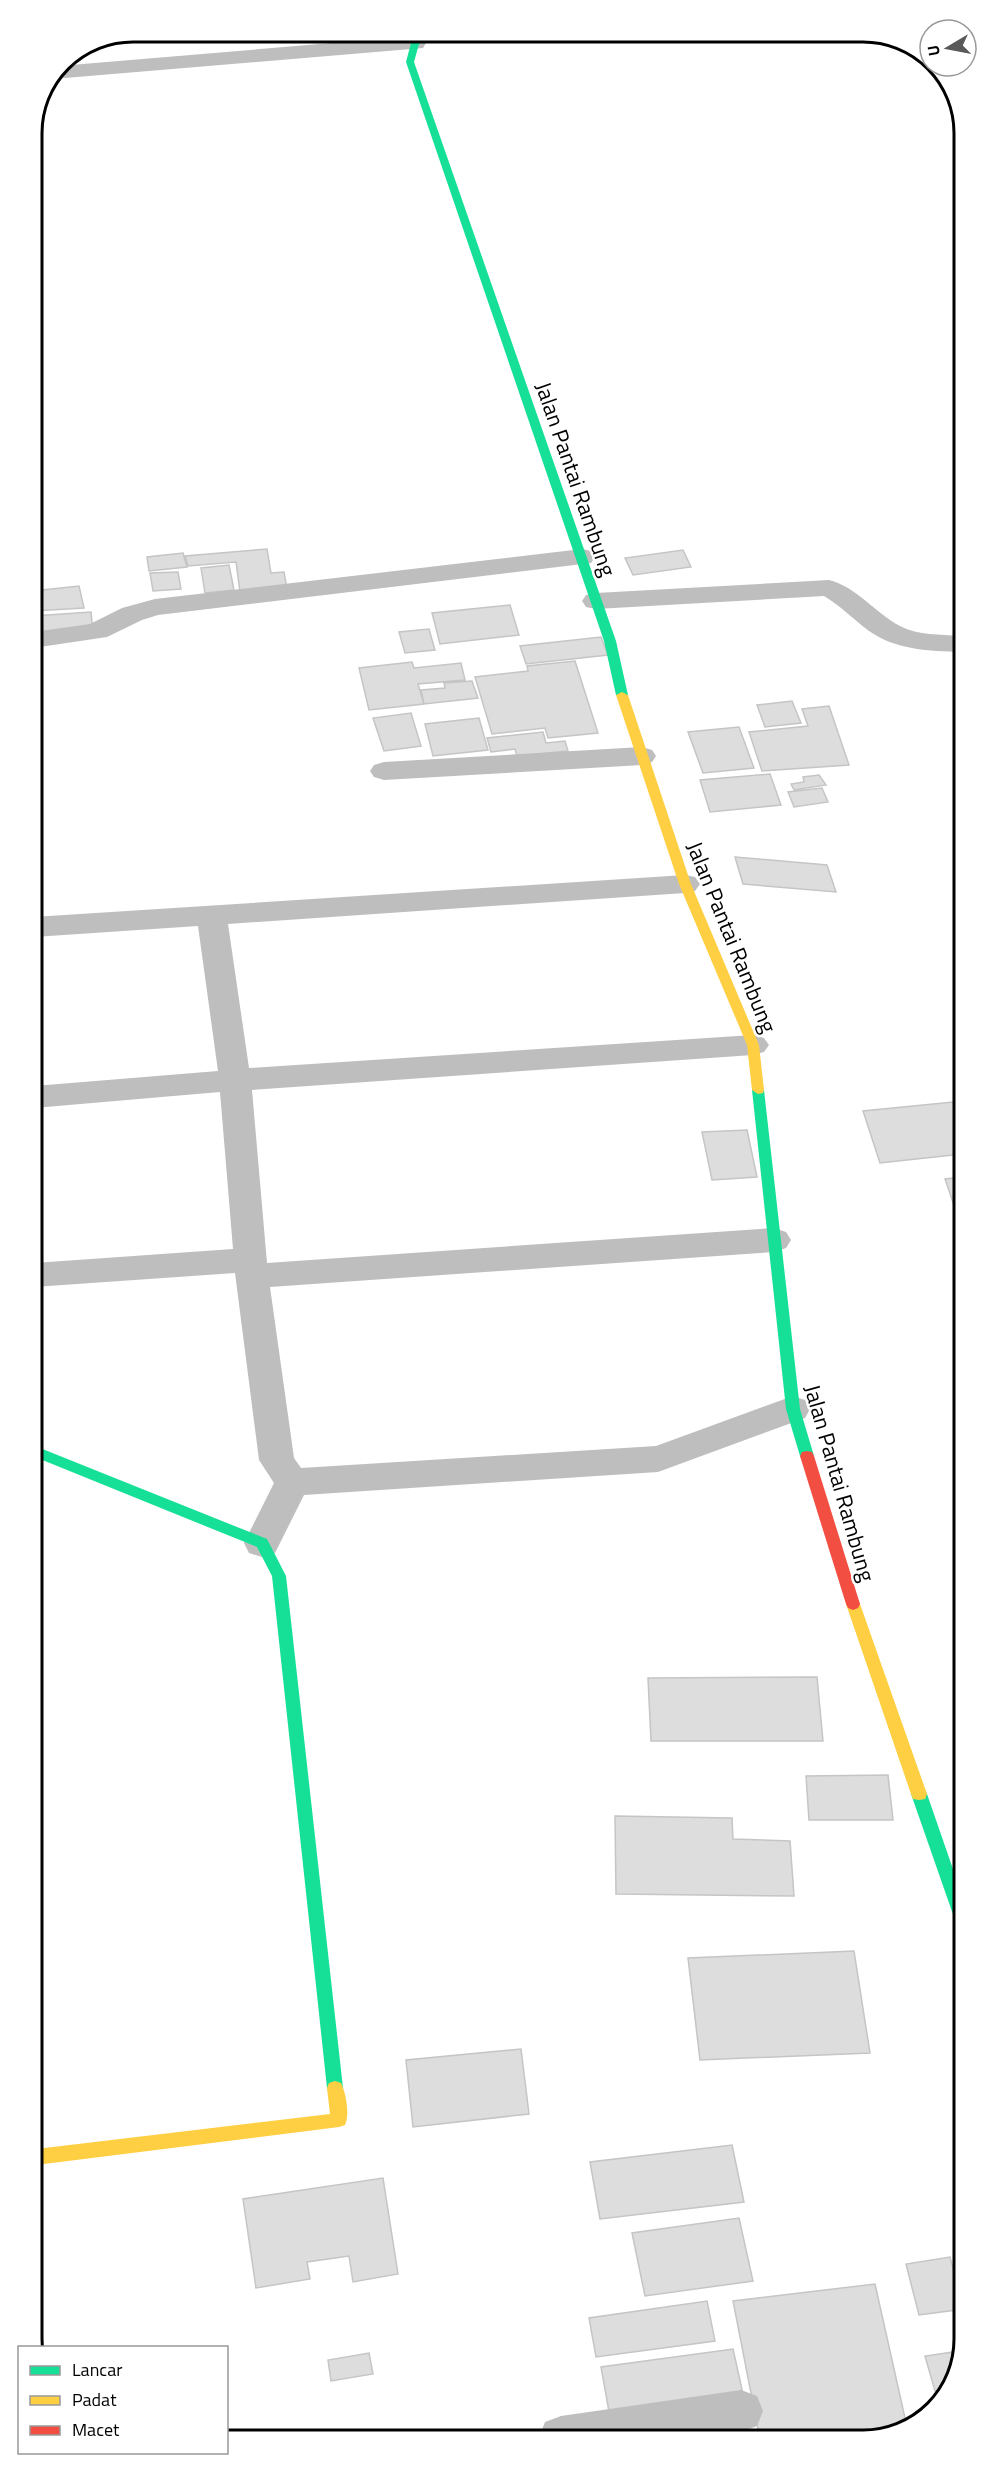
<svg xmlns="http://www.w3.org/2000/svg" width="996" height="2472" font-family="'Titillium Web',sans-serif">
<style>
.building{fill:#ddd;stroke:#c5c5c5;stroke-width:1.5}
.lines{fill:none;stroke-linecap:round;stroke-linejoin:round}
.street{fill:#bebebe;fill-rule:evenodd}
.fast{fill:#16e098;fill-rule:evenodd}
.slow{fill:#ffcf43;fill-rule:evenodd}
.jam{fill:#f24e42;fill-rule:evenodd}
.labels{text-anchor:middle;stroke-width:5;stroke-linejoin:round;paint-order:stroke}
.street-label{font-size:22px;fill:#000;stroke:#fff}
.rim{fill:none;stroke:#000;stroke-width:3}
</style>
<rect width="100%" height="100%" fill="#fff"/>
<path class="building" d="M267,549L271,573L284,572L287,588L240,592L236,562L188,566L185,556Z
M683,550L691,567L633,575L625,558Z
M183,553L187,567L149,571L147,557Z
M229,565L234,590L205,593L201,568Z
M178,572L181,589L153,591L150,573Z
M79,586L84,608L33,611V591Z
M510,605L519,635L440,644L432,613Z
M91,612L93,632L33,637V616Z
M429,629L435,650L405,653L399,632Z
M601,637L608,655L526,664L520,646Z
M575,661L598,733L548,738L545,728L492,734L475,677L528,671L527,666Z
M412,662L414,668L461,663L465,680L418,684L424,704L369,710L359,668Z
M472,681L478,698L424,704L421,690L445,688L444,683Z
M792,701L801,723L765,727L757,705Z
M829,706L849,765L762,771L749,732L808,726L802,709Z
M411,713L421,746L384,751L373,718Z
M479,718L488,750L433,756L425,724Z
M739,727L754,768L703,773L688,732Z
M543,732L546,743L565,741L568,751L517,756L515,749L491,752L487,738Z
M770,774L781,805L710,812L700,780Z
M819,775L826,785L794,790L791,784L804,782L803,777Z
M822,788L828,802L794,807L788,792Z
M735,857L827,865L836,892L743,884Z
M953,1102L962,1125V1154L880,1163L863,1111Z
M747,1130L757,1177L712,1180L702,1132Z
M962,1177V1229L945,1179Z
M817,1677L823,1741H651L648,1678Z
M888,1775L893,1820H809L806,1776Z
M615,1816L732,1818L733,1839L790,1841L794,1896L616,1894Z
M854,1951L870,2053L700,2060L688,1958Z
M521,2049L529,2114L413,2127L406,2060Z
M732,2145L744,2202L600,2219L590,2162Z
M383,2178L398,2274L353,2282L349,2256L307,2262L310,2279L256,2288L243,2199Z
M739,2218L753,2281L645,2296L632,2233Z
M950,2257L964,2309L919,2315L906,2264Z
M875,2284L907,2427L895,2435L743,2436L759,2434L733,2301Z
M707,2301L715,2341L596,2357L589,2318Z
M733,2349L745,2403L611,2423L601,2367Z
M960,2351L948,2389L935,2391L925,2356Z
M369,2353L373,2374L331,2381L328,2360Z"/>
<g class="lines">
<path class="street" d="M415,36L423,38L426,43L423,48L53,79L59,66Z
M582,549L591,551L595,557L591,563L158,615L142,620L107,637L33,648V632L90,624L122,608L155,599Z
M829,580C857,587 875,613 900,626C919,636 940,634 960,636L961,652C929,651 896,650 869,631C854,620 841,606 824,596L596,609L586,607L582,601L586,595L596,593Z
M642,747L652,750L656,756L652,762L642,765L384,780L374,777L370,771L374,765L384,762Z
M685,875L695,877L700,884L695,891L685,893L228,924L249,1068L753,1035L764,1038L769,1045L764,1052L753,1055L252,1090L267,1263L774,1228L786,1232L791,1240L786,1248L774,1252L270,1287L294,1458L301,1468L656,1446L793,1396L805,1400L810,1409L805,1418L658,1472L304,1495L275,1553L262,1557L249,1553L244,1543L274,1483L259,1460L235,1273L34,1287V1263L233,1249L220,1092L34,1108V1086L218,1071L198,926L34,937L33,917Z
M741,2390L757,2396L763,2411L757,2426L741,2432L709,2436L539,2437L545,2422L561,2416Z"/>
<path class="fast" d="M421,36H443L419,44L414,62L616,641L628,695L626,697L622,698L616,695L604,641L406,62L411,43Z
M758,1086L764,1090L800,1409L814,1456L812,1460H802L800,1456L786,1409L752,1090Z
M35,1446L267,1539L286,1576L343,2088L341,2093L335,2095L329,2093L327,2088L272,1576L257,1547L35,1457Z
M919,1788L925,1789L927,1794L963,1898L964,1930L958,1928L956,1923L911,1794L913,1789Z"/>
<path class="slow" d="M622,692L628,695L691,884L759,1045L764,1090L763,1093L758,1094L752,1090L747,1045L679,884L616,695Z
M853,1598L858,1600L860,1604L927,1794L925,1799L919,1800L913,1799L911,1794L846,1604L848,1600Z
M335,2081L341,2083C346,2093 350,2115 345,2125L339,2127L36,2165V2149L330,2114L327,2088L329,2083Z"/>
<path class="jam" d="M807,1451L812,1452L814,1456L860,1604L858,1608L853,1610L848,1608L846,1604L800,1456L802,1452Z"/>
</g>
<g class="labels">
<g class="street-label">
<text transform="translate(576 479) rotate(71)" y="8">Jalan Pantai Rambung</text>
<text transform="translate(732 937) rotate(68)" y="8">Jalan Pantai Rambung</text>
<text transform="translate(840 1483) rotate(74)" y="8">Jalan Pantai Rambung</text>
</g>
</g>
<path d="M0 0H996V2472H0ZM133 42H863A91 91 0 0 1 954 133V2339A91 91 0 0 1 863 2430H133A91 91 0 0 1 42 2339V133A91 91 0 0 1 133 42Z" fill="#fff" fill-rule="evenodd"/>
<path class="rim" d="M133 42H863A91 91 0 0 1 954 133V2339A91 91 0 0 1 863 2430H133A91 91 0 0 1 42 2339V133A91 91 0 0 1 133 42Z"/>
<rect x="18" y="2346" width="210" height="108" fill="#ffffff" stroke="#999999" stroke-width="1.5"/>
<rect x="30" y="2366" width="30" height="9" fill="#16e098" stroke="#999999" stroke-width="1.5"/>
<text x="72" y="2376" font-size="18" fill="#000000">Lancar</text>
<rect x="30" y="2396" width="30" height="9" fill="#ffcf43" stroke="#999999" stroke-width="1.5"/>
<text x="72" y="2406" font-size="18" fill="#000000">Padat</text>
<rect x="30" y="2426" width="30" height="9" fill="#f24e42" stroke="#999999" stroke-width="1.5"/>
<text x="72" y="2436" font-size="18" fill="#000000">Macet</text>
<g transform="translate(948 48) rotate(260)"><circle r="28" fill="#ffffff" stroke="#999999" stroke-width="1.5"/>
<path d="M0-4.5L10 22L0 15L-10 22Z" fill="#595959"/>
<text y="-9" font-size="16" font-weight="bold" text-anchor="middle" fill="#000000">U</text>
</g>
</svg>
